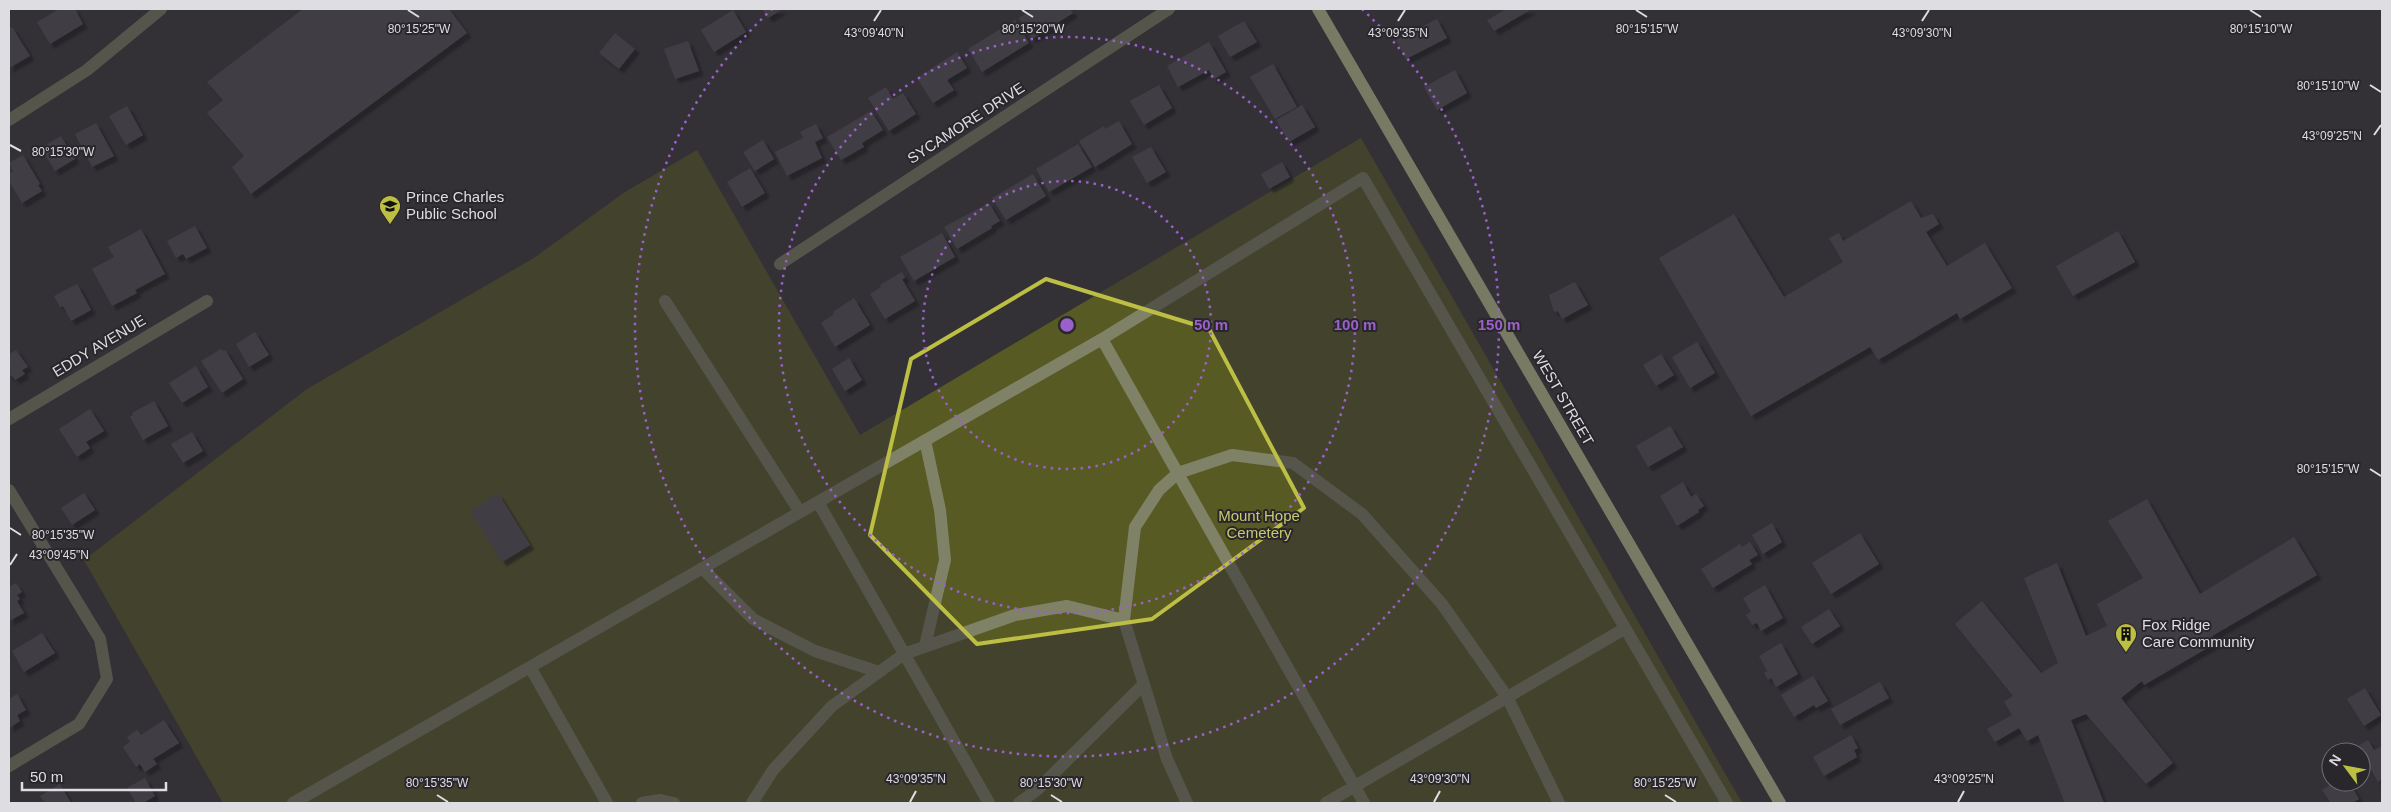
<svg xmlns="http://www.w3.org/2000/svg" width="2391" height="812" font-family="Helvetica,sans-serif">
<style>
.green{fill:#585a23}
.building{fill:#514f55;filter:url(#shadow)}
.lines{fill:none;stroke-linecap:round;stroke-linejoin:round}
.minor{stroke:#808267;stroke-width:12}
.major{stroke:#cfd29a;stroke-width:12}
.marked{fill:none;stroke:#bcbf43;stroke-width:4;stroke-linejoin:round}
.ticks{fill:none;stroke:#dedde1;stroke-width:2}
.ring{fill:none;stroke:#9961c9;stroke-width:2.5;stroke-dasharray:2.5 5}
.labels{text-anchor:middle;stroke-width:4;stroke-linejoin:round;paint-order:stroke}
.street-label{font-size:15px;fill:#dedde1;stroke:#29272c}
.poi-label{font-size:15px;fill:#dedde1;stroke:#29272c;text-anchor:start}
.park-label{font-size:15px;fill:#c8cb6d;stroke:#29272c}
.ticks-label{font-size:12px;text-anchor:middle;fill:#dedde1;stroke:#29272c;stroke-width:4;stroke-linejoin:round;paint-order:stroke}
.centre{fill:#9961c9;stroke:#29272c;stroke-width:2.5}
.ring-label{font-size:15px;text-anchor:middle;font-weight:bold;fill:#9961c9;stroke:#29272c;stroke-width:4;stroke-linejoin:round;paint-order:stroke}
</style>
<defs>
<filter id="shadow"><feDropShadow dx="4.5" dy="4.5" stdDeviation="1" flood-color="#0009"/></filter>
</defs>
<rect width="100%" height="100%" fill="#333136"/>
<path class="green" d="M1361,138L1742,803H223L84,560L307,389L534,258L625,192L697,150L860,435Z"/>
<path class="building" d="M59,9H75L83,24L50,44L37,22Z
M303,9H449L467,33L251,194L232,167L244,156L207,113L223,100L207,82Z
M762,9H783L768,18Z
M1030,9H1070L1073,13L1032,39L1019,18L1031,10Z
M1507,9H1532L1494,31L1487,20Z
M733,10L746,32L714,52L701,30Z
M1437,19L1447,38L1406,59L1396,40Z
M1015,20L1029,43L982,72L968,49Z
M1244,21L1257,42L1230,57L1218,36Z
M12,27L30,56L9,68V29Z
M615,33L635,49L619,69L599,53Z
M688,41L699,71L675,79L664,49Z
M1209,42L1226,72L1214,79L1209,70L1178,87L1167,66Z
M957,52L967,68L947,80L954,90L933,103L917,78Z
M1273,64L1297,107L1275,119L1250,77Z
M1455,70L1467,93L1437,110L1424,87Z
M1159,85L1172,108L1144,125L1130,101Z
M886,87L893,99L903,93L916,114L889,131L868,98Z
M1302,105L1315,127L1289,142L1276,120Z
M127,106L143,135L126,145L109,116Z
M871,111L883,130L862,143L864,147L841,160L827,137Z
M1119,121L1132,144L1095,167L1079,141L1104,126L1105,129Z
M96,123L114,156L92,167L75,134Z
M816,124L823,138L815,142L822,158L787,176L775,152L803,138L800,132Z
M61,136L75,159L55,171L41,148Z
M763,140L774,159L755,171L743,152Z
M1078,144L1092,167L1049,192L1036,169Z
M1151,147L1166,172L1147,183L1132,157Z
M23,155L40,184L38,185L42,191L22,203L9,181V174L13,171L9,163Z
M1282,162L1290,177L1269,189L1261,174Z
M750,168L765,193L742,207L727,182Z
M1033,174L1046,196L1006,220L992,198Z
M1911,201L1921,218L1933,214L1939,224L1926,232L1947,266L1985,243L2012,288L1960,319L1957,313L1878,360L1870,347L1751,416L1659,258L1734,214L1784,297L1843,262L1829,238L1839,233L1843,241Z
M989,203L1000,221L991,226L992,228L957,249L944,227Z
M195,226L207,248L186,259L183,254L176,258L167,241Z
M141,229L165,274L135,290L137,293L112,306L92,269L114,257L108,247Z
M2118,231L2135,262L2073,296L2056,266Z
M942,233L955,257L914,281L900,257Z
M902,272L905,278L902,279L915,301L885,319L870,294L881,287L880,285Z
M1575,282L1588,305L1562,319L1558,311L1554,312L1549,295Z
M77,284L91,310L71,321L63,306L60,307L54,296Z
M854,298L870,325L835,347L821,323L834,314L833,312Z
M255,332L269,355L249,367L236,344Z
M1697,342L1715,373L1690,388L1672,357Z
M221,349L223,351L225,350L243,379L222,393L201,361Z
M16,350L28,367L22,370L25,374L15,380L12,375L9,377V354Z
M1661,354L1674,375L1656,386L1643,365Z
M849,358L862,380L845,391L832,369Z
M196,366L208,387L182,403L169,383Z
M154,401L168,426L143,440L130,417L133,415L132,413Z
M90,409L104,431L86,442L90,448L77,457L59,429Z
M1670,426L1683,447L1648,467L1636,446Z
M192,432L203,451L183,463L171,444Z
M1683,482L1691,497L1696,494L1704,506L1698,510L1699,512L1677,526L1660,496Z
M84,493L95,510L72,525L61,508Z
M498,493L530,545L502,562L470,511Z
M2147,499L2200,594L2294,537L2317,575L2212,636L2216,643L2144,685L2142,681L2121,698L2173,763L2146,784L2086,714L2071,720L2104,803H2065L2038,735L2027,741L2019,728L1995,742L1987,729L2012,715L2004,702L2013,696L1955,624L1982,601L2041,673L2058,663L2024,578L2057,563L2086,636L2107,626L2097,604L2143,578L2108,521Z
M1772,523L1782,542L1763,554L1752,535Z
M1860,533L1879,564L1831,594L1812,563Z
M1750,542L1758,555L1749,560L1752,564L1713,588L1701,569L1740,544L1742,547Z
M16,583L22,592L17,595L20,599L17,601L24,613L9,621V587Z
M1765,585L1783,618L1761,631L1757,623L1752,625L1746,615L1751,612L1743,598Z
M1829,609L1840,626L1812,644L1801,627Z
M42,633L55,653L24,672L12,651Z
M1781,643L1798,674L1776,687L1771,678L1768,680L1764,673L1767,671L1759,656Z
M1813,676L1828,701L1816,708L1814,705L1794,717L1781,695Z
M1880,682L1889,698L1840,725L1831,709Z
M2365,688L2381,715L2364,726L2347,699Z
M17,694L26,710L17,715L20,721L9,728V699Z
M164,720L179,743L153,759L157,764L145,772L140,764L136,767L123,747L130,742L127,737L137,730L141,735Z
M1851,735L1858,748L1854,750L1857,757L1824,776L1813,757Z
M2368,740L2374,750L2382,746V779L2378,782L2358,746Z
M145,778L155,796L143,803H136L127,788Z
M2335,782H2349L2359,799L2352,803H2331L2322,790Z
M60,784L71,803H45L40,796Z"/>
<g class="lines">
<path class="minor" d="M9,120L87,70L161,9
M780,264L1169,9
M665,301L800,512
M1102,339L1364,803
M9,419L207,301
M9,490L100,639L107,679L79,724L9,766
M818,502L989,803
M702,568L753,619L815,651L879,672
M925,646L945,560L940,510L925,440
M530,667L607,803
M293,803L1102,339L1363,178L1727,803
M642,803L660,800L674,803
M752,803L773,770L832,706L904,654L1015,615L1067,606L1124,620
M1019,803L1037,790L1144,684
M1187,803L1167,759L1124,620L1135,527L1159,490L1178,473L1232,455L1293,463L1362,514L1442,604L1507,697L1559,803
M1326,803L1624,629"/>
<path class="major" d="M1318,9L1780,803"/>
</g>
<path d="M0 0H2391V812H0ZM1046,279L1209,329L1304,508L1152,619L977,644L870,535L911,359Z" fill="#333136" fill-opacity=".55" fill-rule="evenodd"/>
<path class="marked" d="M1046,279L1209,329L1304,508L1152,619L977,644L870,535L911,359Z"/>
<path class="ticks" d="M408,10L419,17M1022,10L1033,17M1636,10L1647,17M2250,10L2261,17M874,21L881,10M1398,21L1405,10M1922,21L1929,10M2370,85L2381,92M2374,135L2381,125M10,145L21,151M2370,469L2381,476M10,528L21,535M10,565L17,554M437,795L448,802M1051,795L1062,802M1665,795L1676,802M910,802L916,791M1434,802L1440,791M1958,802L1964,791"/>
<g class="ring">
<circle cx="1067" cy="325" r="144"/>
<circle cx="1067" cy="325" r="288"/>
<path d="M1362 9A432 432 0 1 1 772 9"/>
</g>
<defs>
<g id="school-pin" transform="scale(1.125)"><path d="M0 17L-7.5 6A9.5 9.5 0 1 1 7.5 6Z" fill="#bcbf43" stroke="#29272c"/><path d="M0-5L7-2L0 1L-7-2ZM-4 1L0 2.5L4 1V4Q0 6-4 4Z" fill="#111"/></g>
<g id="building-pin" transform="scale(1.125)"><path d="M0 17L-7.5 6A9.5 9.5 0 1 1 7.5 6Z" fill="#bcbf43" stroke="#29272c"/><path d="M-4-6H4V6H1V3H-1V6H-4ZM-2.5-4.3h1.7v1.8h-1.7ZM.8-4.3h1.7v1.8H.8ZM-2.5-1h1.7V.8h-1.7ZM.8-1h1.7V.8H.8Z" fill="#111"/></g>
</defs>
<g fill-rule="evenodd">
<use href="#school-pin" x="390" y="206"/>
<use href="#building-pin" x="2126" y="634"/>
</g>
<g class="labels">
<g class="street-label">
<text transform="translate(966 123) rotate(-33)" y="5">SYCAMORE DRIVE</text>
<text transform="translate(99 346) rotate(-31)" y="5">EDDY AVENUE</text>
<text transform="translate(1563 398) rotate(60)" y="5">WEST STREET</text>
</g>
<g class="poi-label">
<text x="406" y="202">Prince Charles<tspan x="406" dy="17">Public School</tspan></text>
<text x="2142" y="630">Fox Ridge<tspan x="2142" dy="17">Care Community</tspan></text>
</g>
<g class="park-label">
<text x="1259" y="521">Mount Hope<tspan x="1259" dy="17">Cemetery</tspan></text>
</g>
</g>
<g class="ticks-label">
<text x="419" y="33">80°15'25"W</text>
<text x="1033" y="33">80°15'20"W</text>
<text x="1647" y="33">80°15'15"W</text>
<text x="2261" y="33">80°15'10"W</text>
<text x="874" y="37">43°09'40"N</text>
<text x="1398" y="37">43°09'35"N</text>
<text x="1922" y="37">43°09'30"N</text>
<text x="2328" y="90">80°15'10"W</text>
<text x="2332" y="140">43°09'25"N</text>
<text x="63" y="156">80°15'30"W</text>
<text x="2328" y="473">80°15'15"W</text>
<text x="63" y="539">80°15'35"W</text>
<text x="59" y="559">43°09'45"N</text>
<text x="916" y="783">43°09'35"N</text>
<text x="1440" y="783">43°09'30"N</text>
<text x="1964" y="783">43°09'25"N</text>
<text x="437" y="787">80°15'35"W</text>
<text x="1051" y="787">80°15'30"W</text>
<text x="1665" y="787">80°15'25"W</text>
</g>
<circle cx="1067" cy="325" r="8" class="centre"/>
<g class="ring-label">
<text x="1211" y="330">50 m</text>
<text x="1355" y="330">100 m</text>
<text x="1499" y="330">150 m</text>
</g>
<rect width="2391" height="812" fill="none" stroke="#dedde1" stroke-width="20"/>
<g transform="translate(2346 767) rotate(302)"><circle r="24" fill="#29272c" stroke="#717074"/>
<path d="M0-4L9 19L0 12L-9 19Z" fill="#bcbf43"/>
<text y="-8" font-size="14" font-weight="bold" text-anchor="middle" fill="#dedde1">N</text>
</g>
<path d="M22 782v8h144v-8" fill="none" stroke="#dedde1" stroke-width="2.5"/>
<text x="30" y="782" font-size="15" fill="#dedde1" stroke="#29272c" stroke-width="4" paint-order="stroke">50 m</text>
</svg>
